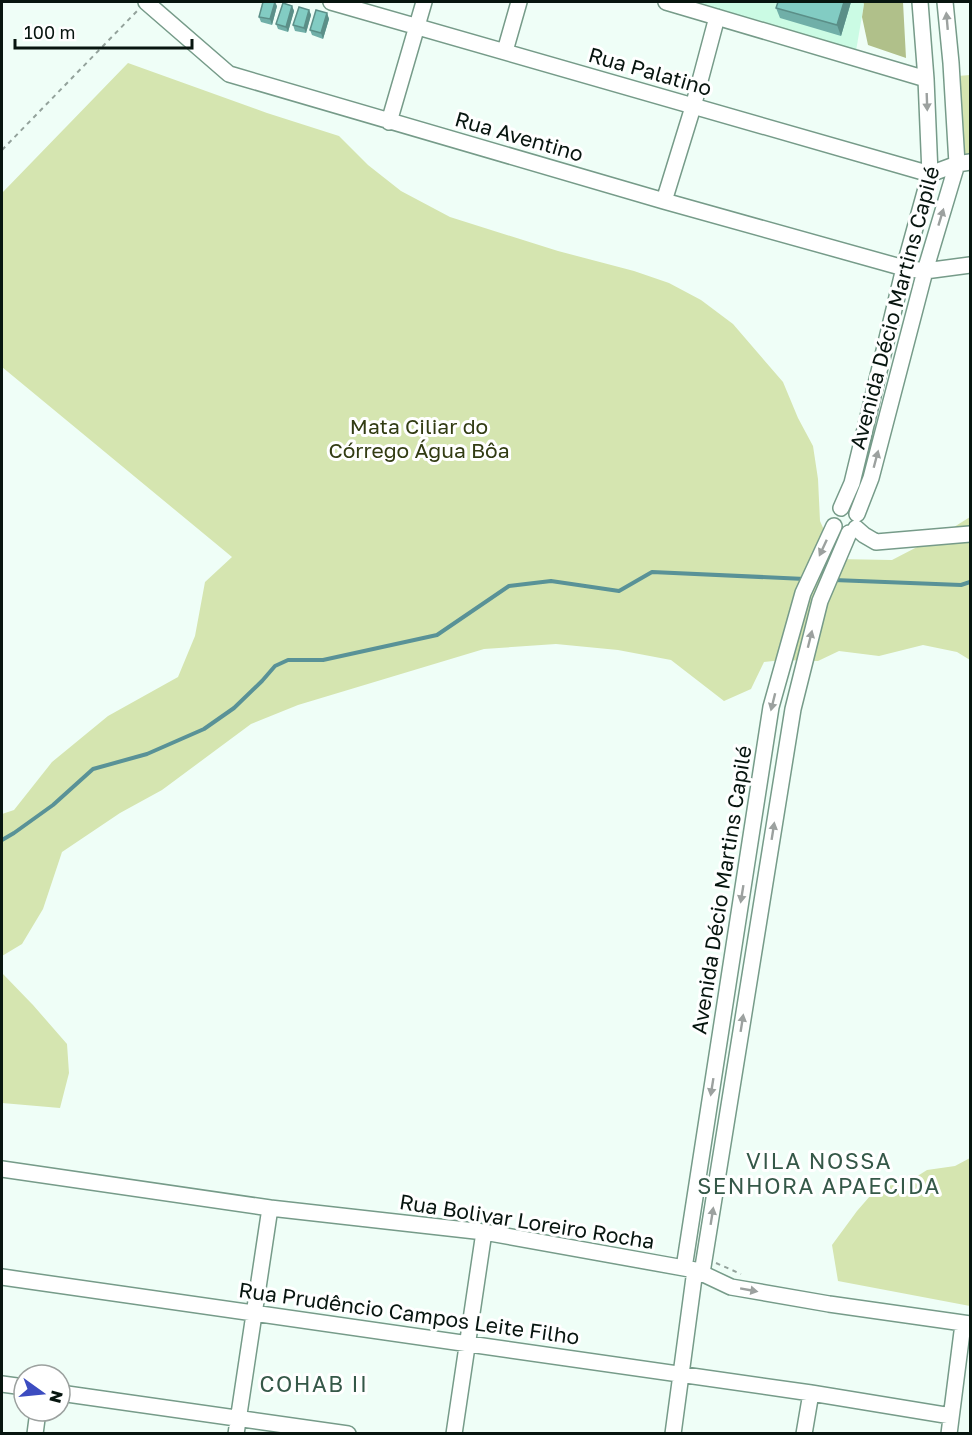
<svg xmlns="http://www.w3.org/2000/svg" width="972" height="1435" font-family="'Golos Text',sans-serif">
<style>
.built{fill:#cbfbe4}
.green{fill:#d5e5b0}
.forest{fill:#b0c08a}
.lines{fill:none;stroke-linecap:round;stroke-linejoin:round}
.stream{stroke:#599297;stroke-width:4}
.minor-casing{stroke:#769b89;stroke-width:18}
.path{stroke:#93a29b;stroke-width:2;stroke-dasharray:4.5 4.5;stroke-linecap:butt}
.minor{stroke:#fff;stroke-width:15}
.wall{fill:#70afa8}
.shaded-wall{fill:#5b8f88}
.building{fill:#82ccc3;stroke:#5b8f88;stroke-width:1.5}
.oneway{fill:#9ca19f}
.labels{text-anchor:middle;stroke-width:6;stroke-linejoin:round;paint-order:stroke}
.street-label{font-size:21px;fill:#07150f;stroke:#fff}
.park-label{font-size:21px;fill:#323c13;stroke:#fff}
.neighbourhood-label{font-size:22px;letter-spacing:1.5px;fill:#355848;stroke:#fff}
</style>
<rect width="100%" height="100%" fill="#effef7"/>
<path class="built" d="M667,2H863L864,4L855,57Z"/>
<path class="green" d="M128,63L267,113L339,136L368,165L401,191L450,217L558,251L634,271L669,283L701,300L733,324L783,382L798,418L813,446L818,479L820,521L837,559L892,560L946,532L970,517V660L957,652L923,645L879,656L839,651L818,661L782,660L764,662L751,689L724,701L671,660L618,650L556,644L484,649L298,705L251,724L162,790L120,813L62,852L43,909L22,944L2,956V814L14,810L52,762L108,716L178,677L195,636L205,582L232,557L2,367V193Z
M970,75V153L965,154L958,76Z
M2,973L33,1005L67,1044L69,1073L60,1108L2,1103Z
M970,1158V1306L838,1281L832,1245L857,1211L877,1188L908,1182L927,1170L955,1166Z"/>
<path class="forest" d="M863,2H903L906,58L868,45L862,17L864,4Z"/>
<g class="lines">
<path class="stream" d="M834,580L961,585L970,582
M2,840L14,833L53,805L93,769L147,754L204,729L234,708L262,681L275,666L288,660H323L437,635L509,586L551,581L619,591L652,572L805,579"/>
<g class="minor-casing">
<path id="minor" d="M146,2L229,74L664,201L904,268L925,271L970,265
M331,2L930,174L957,164L970,162
M666,2L926,79
M505,51L519,2
M389,122L424,2
M664,201L693,107L717,17
M841,508L852,483L904,268L930,174L926,79L920,2
M857,514L871,478L925,271L957,164L951,63L945,2
M856,528L864,535L876,542L970,534
M2,1169L270,1208L484,1232L695,1270L731,1287L829,1304L970,1324
M684,1268L771,707L803,593L834,526
M702,1273L793,709L820,601L849,533
M2,1277L811,1393L951,1416
M2,1384L24,1387
M60,1393L348,1434
M35,1434L38,1411
M236,1434L270,1208
M454,1434L484,1232
M673,1434L695,1270
M804,1434L811,1393
M949,1434L963,1324"/>
</g>
<path class="path" d="M2,150L138,10
M716,1263L741,1274"/>
<use href="#minor" class="minor"/>
</g>
<path class="wall" d="M851,2L841,36L780,18L776,8Z
M277,6L272,25L261,22L259,17Z
M292,6L294,11L288,32L278,29L276,24Z
M309,10L311,15L306,33L295,31L293,25Z
M327,13L329,19L323,39L312,35L310,30Z"/>
<path class="shaded-wall" d="M275,2L277,6L272,25L270,19Z
M844,2H851L841,36L837,25Z
M292,6L294,11L288,32L286,27Z
M309,10L311,15L306,33L304,28Z
M327,13L329,19L323,39L321,33Z"/>
<path class="building" d="M263,2H275L270,19L259,17Z
M778,2H844L837,25L776,8Z
M283,3L292,6L286,27L276,24Z
M299,7L309,10L304,28L293,25Z
M316,10L327,13L321,33L310,30Z"/>
<defs><path id="oneway-solid" d="M-6-.8H1V-3.2L6.5 0L1 3.2V.8H-6Z" transform="scale(1.5)"/></defs>
<g class="oneway">
<use href="#oneway-solid" transform="translate(947 21) rotate(-95)"/>
<use href="#oneway-solid" transform="translate(927 102) rotate(88)"/>
<use href="#oneway-solid" transform="translate(941 217) rotate(-73)"/>
<use href="#oneway-solid" transform="translate(876 459) rotate(-75)"/>
<use href="#oneway-solid" transform="translate(823 548) rotate(115)"/>
<use href="#oneway-solid" transform="translate(810 639) rotate(-76)"/>
<use href="#oneway-solid" transform="translate(773 702) rotate(104)"/>
<use href="#oneway-solid" transform="translate(773 831) rotate(-81)"/>
<use href="#oneway-solid" transform="translate(742 894) rotate(99)"/>
<use href="#oneway-solid" transform="translate(742 1023) rotate(-81)"/>
<use href="#oneway-solid" transform="translate(712 1087) rotate(99)"/>
<use href="#oneway-solid" transform="translate(712 1216) rotate(-81)"/>
<use href="#oneway-solid" transform="translate(749 1290) rotate(10)"/>
</g>
<g class="labels">
<g class="street-label">
<text transform="translate(650 72) rotate(16)" y="7">Rua Palatino</text>
<text transform="translate(519 137) rotate(16)" y="7">Rua Aventino</text>
<text transform="translate(895 308) rotate(-75)" y="7">Avenida Décio Martins Capilé</text>
<text transform="translate(722 890) rotate(-81)" y="7">Avenida Décio Martins Capilé</text>
<text transform="translate(527 1222) rotate(9)" y="7">Rua Bolivar Loreiro Rocha</text>
<text transform="translate(409 1314) rotate(8)" y="7">Rua Prudêncio Campos Leite Filho</text>
</g>
<g class="park-label">
<text x="419" y="434">Mata Ciliar do<tspan x="419" dy="24">Córrego Água Bôa</tspan></text>
</g>
<g class="neighbourhood-label">
<text x="819" y="1169">VILA NOSSA<tspan x="819" dy="25">SENHORA APAECIDA</tspan></text>
<text x="314" y="1392">COHAB II</text>
</g>
</g>
<rect width="972" height="1435" fill="none" stroke="#07150f" stroke-width="6"/>
<g transform="translate(42 1393) rotate(105)"><circle r="28" fill="#ffffff" stroke="#9ca19f" stroke-width="1.5"/>
<path d="M0-4.5L10 22L0 15L-10 22Z" fill="#3c4cc0"/>
<text y="-9" font-size="16" font-weight="bold" text-anchor="middle" fill="#07150f">N</text>
</g>
<path d="M15 39v9h177v-9" fill="none" stroke="#07150f" stroke-width="3"/>
<text x="24" y="39" font-size="18" fill="#07150f" stroke="#ffffff" stroke-width="4.5" paint-order="stroke">100 m</text>
</svg>
